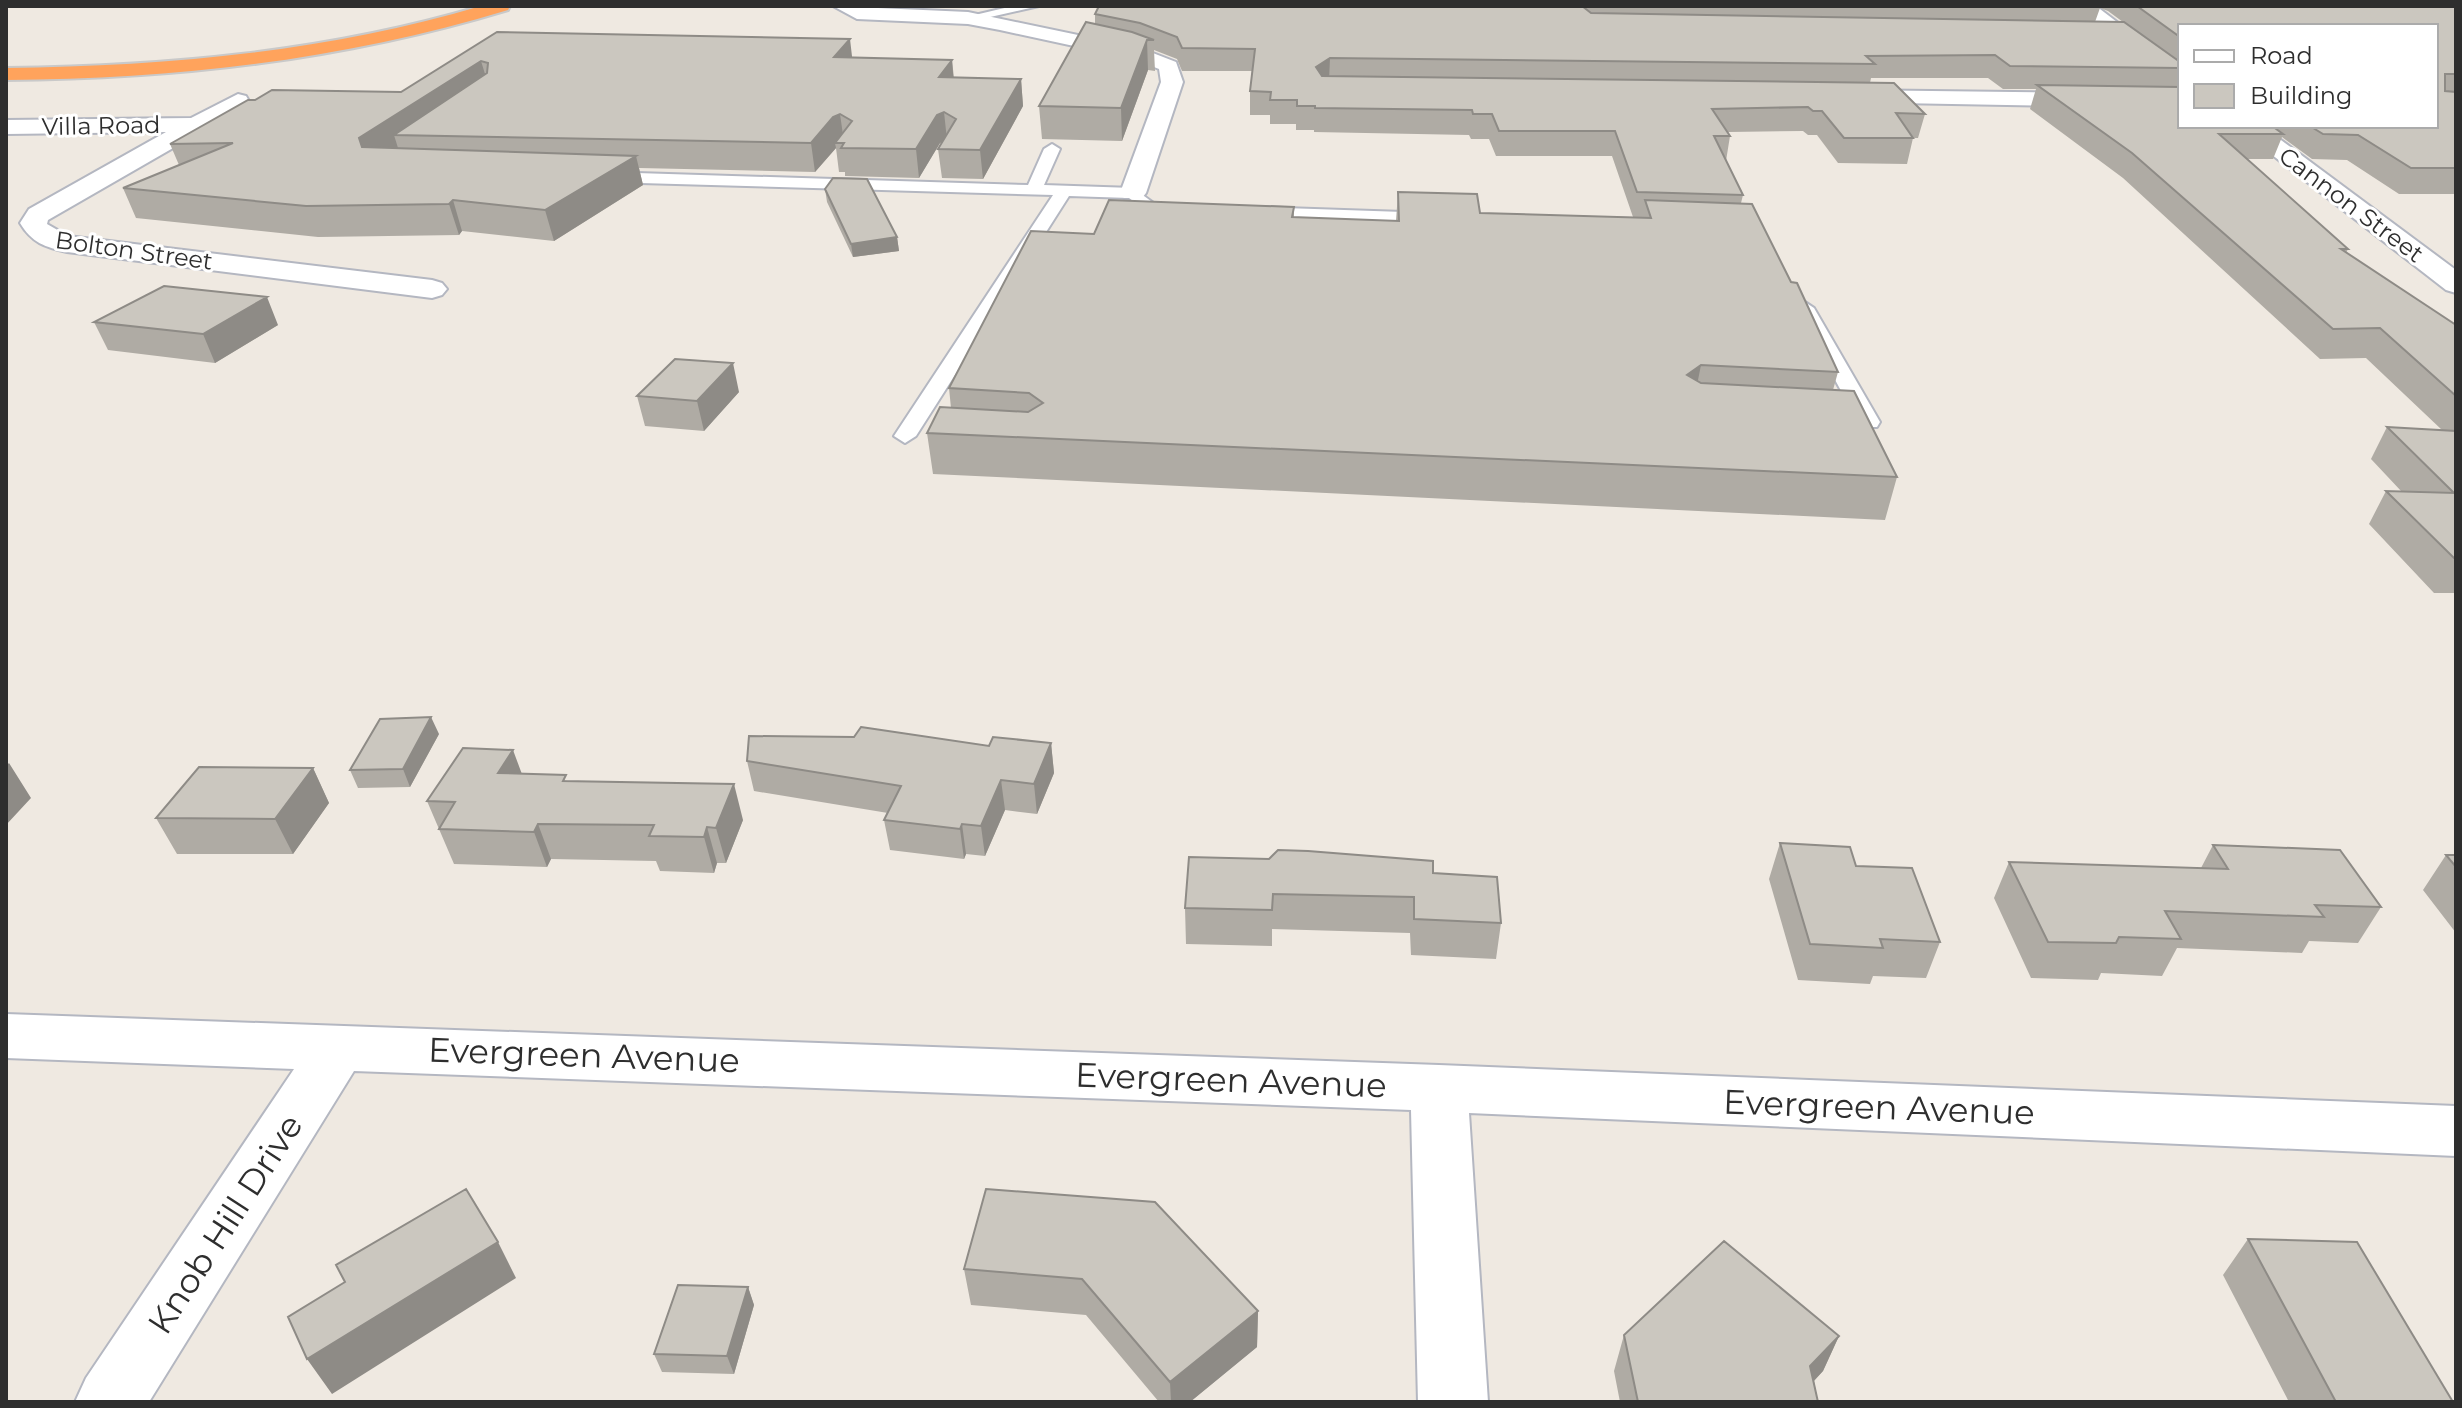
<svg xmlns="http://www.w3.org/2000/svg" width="2462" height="1408" font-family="Montserrat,sans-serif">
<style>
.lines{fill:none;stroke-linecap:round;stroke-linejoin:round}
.lane-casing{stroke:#b4b7c1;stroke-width:4}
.street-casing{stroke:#b4b7c1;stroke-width:4}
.highway-casing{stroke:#c9c9c9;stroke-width:4}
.lane{fill:#fff;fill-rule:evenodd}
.street{fill:#fff;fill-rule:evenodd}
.highway{fill:#ffa35c;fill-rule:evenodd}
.wall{fill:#afaba4;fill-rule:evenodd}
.shaded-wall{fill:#8e8b86}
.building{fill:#cbc7bf;stroke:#8e8b86;stroke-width:2}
.labels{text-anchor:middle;stroke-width:6;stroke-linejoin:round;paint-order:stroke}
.far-street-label{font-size:24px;fill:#2e2e2e;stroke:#fff}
.near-street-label{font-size:34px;fill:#2e2e2e;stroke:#fff}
</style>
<rect width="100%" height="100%" fill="#efe9e1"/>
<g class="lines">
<g class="lane-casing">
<path id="lane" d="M1013,6H1039L968,22L962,18Z
M1052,144L1060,149L1044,185L1133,188L1155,204L1177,205L1185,210L1177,215L1151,214L1129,198L1069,196L916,436L905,443L894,436L1053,195L605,182L597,177L605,172L1028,185L1044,149Z
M1255,207L1433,213L1441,218L1433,223L1249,216L1247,212L1249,208Z
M1805,302L1814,308L1880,422L1877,427H1861L1858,422L1796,308Z"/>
</g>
<g class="street-casing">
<path id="street" d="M833,6L968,12L1140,48L1176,62L1183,82L1146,193L1142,198H1124L1120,193L1161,82L1159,69L1134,59L1000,30L968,24L857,19Z
M2075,6H2096L2163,57L2160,61H2146Z
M1850,90L2180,94V108L1842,102L1839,97L1842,92Z
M238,94L246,96L249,101L246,106L48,220L47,224L68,236L432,280L442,283L447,289L442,295L432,298L67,252C45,247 32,243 20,223L29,209L166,132L6,134V120L191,118Z
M2235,126H2262L2456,270V293L2446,290Z
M6,1014L1439,1065L2456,1106V1156L1469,1113L1488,1402H1418L1411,1110L354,1071L149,1402H75L86,1378L294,1069L6,1058Z"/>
</g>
<g class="highway-casing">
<path id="highway" d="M481,6H510L508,10C343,60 178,79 6,80V68C167,66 326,52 481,6Z"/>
</g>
<use href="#lane" class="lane"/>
<use href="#street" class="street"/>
<use href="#highway" class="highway"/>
</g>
<path class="wall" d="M1099,6H2456V194H2399L2347,160L2312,159L2282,137L2273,159H2247L2348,249L2346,253L2456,325V593H2434L2369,524L2386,491L2402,492L2371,459L2387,427L2442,430L2366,358L2320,359L2123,178L2030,109L2036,89H2003L1988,78H1871L1870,83L1925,114L1918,138H1913L1907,164L1838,163L1817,135H1808L1803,131L1728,132L1730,136L1726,161L1743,195L1741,203L1791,282L1838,372L1833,390L1897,477L1885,520L933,474L927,433L951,408L949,388L1094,234L1294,207V217L1396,221L1398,192L1480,213L1633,217L1612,156H1496L1489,139H1471L1469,135L1314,132V130H1296V124H1270V115H1250V91L1252,71H1182L1177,59L1154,50L1155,71L1148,70L1122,141L1042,139L1039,106L1095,24V14ZM2100,8L2108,11L2123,22H2095ZM2180,26L2436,126H2180Z
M497,32L852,58L952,60L954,78L1021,79L1023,106L983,179L942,178L938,149L942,142L940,143L919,178L845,176V172H839L836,148L815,172L639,168L643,185L554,241L462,231L459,235L318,237L136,218L123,188L179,165L170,144L401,92Z
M825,189L897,237L899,251L853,257L827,202Z
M94,322L278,325L215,363L108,350Z
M739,392L704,431L645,426L637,396Z
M439,734L410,787L358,788L350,770Z
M1051,743L1054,773L1037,814L1005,810L985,856L966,854L964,859L890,850L884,820L888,813L754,791L747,761L989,746Z
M313,768L329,803L293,854H177L156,818Z
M522,774L568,781L743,820L726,863H717L714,873L660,871L656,861L551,859L547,867L454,864L427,801Z
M1780,843L1940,942L1926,978L1873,976L1870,984L1798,980L1769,879Z
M2213,845L2381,907L2358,943L2309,941L2302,953L2177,948L2162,976L2101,973L2098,980L2031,978L1994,898L2009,862L2201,868Z
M2446,855H2456V933L2423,890Z
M1269,859L1433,873L1501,923L1496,959L1411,955L1410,933L1272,929V946L1186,944L1185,908Z
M986,1189L1258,1311L1257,1347L1190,1402H1159L1086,1315L971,1305L964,1269Z
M2248,1239L2453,1402H2289L2223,1275Z
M748,1287L754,1305L734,1374L662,1372L654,1354Z
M1624,1335L1839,1336L1823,1371L1814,1381L1818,1402H1620L1614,1371Z"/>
<path class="shaded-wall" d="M850,39L853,65L834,57Z
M1147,40L1148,70L1122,141L1121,108Z
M1330,58L1329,81L1315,90L1316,67Z
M952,60L954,86L939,77Z
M481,61L489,87L394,135L398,148L369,167L359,138Z
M1021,79L1023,106L983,179L980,150Z
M944,112L947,140L940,143L919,178L916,149L937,115Z
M840,114L844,142L835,143L836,148L815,172L811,143L833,117Z
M636,156L643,185L554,241L545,210Z
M453,200L462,231L459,235L449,204Z
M897,237L899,251L853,257L851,244Z
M267,297L278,325L215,363L203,334Z
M733,363L739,392L704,431L697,401Z
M1701,365L1693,405L1687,375Z
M431,717L439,734L410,787L403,769Z
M1051,743L1054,773L1037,814L1034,784Z
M513,750L526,785L498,773Z
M9,763L31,798L6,825V766Z
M313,768L329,803L293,854L275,819Z
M1001,780L1005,810L985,856L981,826Z
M734,784L743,820L726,863L716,828Z
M538,824L551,859L547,867L534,832Z
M962,824L966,854L964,859L960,829Z
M707,827L717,863L714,873L704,837Z
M498,1242L516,1278L332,1394L307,1359Z
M748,1287L754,1305L734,1374L727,1356Z
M1258,1311L1257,1347L1190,1402H1171L1170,1382Z
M1839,1336L1823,1371L1795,1401L1810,1366Z"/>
<path class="building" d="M1099,6H1582L1591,13L2124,22L2180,62V68L2010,66L1995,55L1866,56L1875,64L1330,58L1316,67L1322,76L1894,83L1925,114L1896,113L1913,138H1844L1822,111H1813L1808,107L1712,109L1730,136H1714L1743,195L1637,192L1615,131H1499L1492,114H1473L1472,110L1315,108V106H1297V100H1270L1271,92L1250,91L1255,49L1182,48L1177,37L1140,23L1095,14Z
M2137,6H2456V74H2445V91L2456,92V168H2411L2358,135L2323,134L2310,126H2436V26H2180V37Z
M1086,22L1132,32L1154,40H1147L1121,108L1039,106Z
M497,32L850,39L834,57L952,60L939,77L1021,79L980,150L938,149L956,119L944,112L937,115L916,149L841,148L844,143H835L852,121L840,114L833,117L811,143L394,135L487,73L488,63L481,61L359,138L362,147L636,156L545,210L453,200L449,204L306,206L123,188L233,143L170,144L248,100H255L272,90L401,92Z
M2037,85L2180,87V126H2272L2283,134H2219L2348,249H2341L2456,325V396L2380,328L2333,329L2132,153Z
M833,178L867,179L897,237L851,244L825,189Z
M1398,192L1477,194L1480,213L1651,218L1645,200L1752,204L1791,282L1797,283L1838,372L1701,365L1687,375L1701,383L1854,391L1897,477L927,433L940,407L1028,412L1043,403L1029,393L949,388L1031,231L1094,234L1109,200L1294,207L1292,217L1399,221Z
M164,286L267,297L203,334L94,322Z
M675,359L733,363L697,401L637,396Z
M2387,427L2456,431V558H2454L2386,491L2454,493Z
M431,717L403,769L350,770L380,719Z
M861,727L989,746L993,737L1051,743L1034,784L1001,780L981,826L962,824L960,829L884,820L901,786L747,761L749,736L854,737Z
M463,748L513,750L498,773L566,775L563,781L734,784L716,828L707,827L704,837L649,836L654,825L538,824L534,832L439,829L455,802L427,801Z
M199,767L313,768L275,819L156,818Z
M1780,843L1850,847L1856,866L1912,868L1940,942L1880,939L1883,948L1810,944Z
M2213,845L2340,850L2381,907L2315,905L2324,917L2165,911L2181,939L2119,937L2116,943L2048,942L2009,862L2228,869Z
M1278,850L1308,851L1433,861V873L1497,877L1501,923L1414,919V897L1273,894L1272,910L1185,908L1189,857L1269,859Z
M2446,855H2456V867Z
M466,1189L498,1242L307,1359L288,1317L345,1282L336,1265Z
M986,1189L1155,1202L1258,1311L1170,1382L1082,1279L964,1269Z
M2248,1239L2357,1242L2453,1402H2336Z
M1724,1241L1839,1336L1810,1366L1818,1402H1638L1624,1335Z
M678,1285L748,1287L727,1356L654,1354Z"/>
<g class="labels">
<g class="far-street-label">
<text transform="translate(101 126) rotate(-1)" y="8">Villa Road</text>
<text transform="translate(2351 205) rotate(37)" y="8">Cannon Street</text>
<text transform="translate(134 251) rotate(8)" y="8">Bolton Street</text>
</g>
<g class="near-street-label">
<text transform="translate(584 1055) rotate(2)" y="12">Evergreen Avenue</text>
<text transform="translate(1231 1080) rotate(2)" y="12">Evergreen Avenue</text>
<text transform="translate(1879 1107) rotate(2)" y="12">Evergreen Avenue</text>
<text transform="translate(225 1224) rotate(-57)" y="12">Knob Hill Drive</text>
</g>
</g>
<rect width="2462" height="1408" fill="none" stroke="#2e2e2e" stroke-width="16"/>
<rect x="2178" y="24" width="260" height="104" fill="#ffffff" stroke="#ababab" stroke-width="2"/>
<rect x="2194" y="50" width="40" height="12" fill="#ffffff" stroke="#ababab" stroke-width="2"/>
<text x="2250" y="64" font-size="24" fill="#2e2e2e">Road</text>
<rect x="2194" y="84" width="40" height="24" fill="#cbc7bf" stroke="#ababab" stroke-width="2"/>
<text x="2250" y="104" font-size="24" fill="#2e2e2e">Building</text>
</svg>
